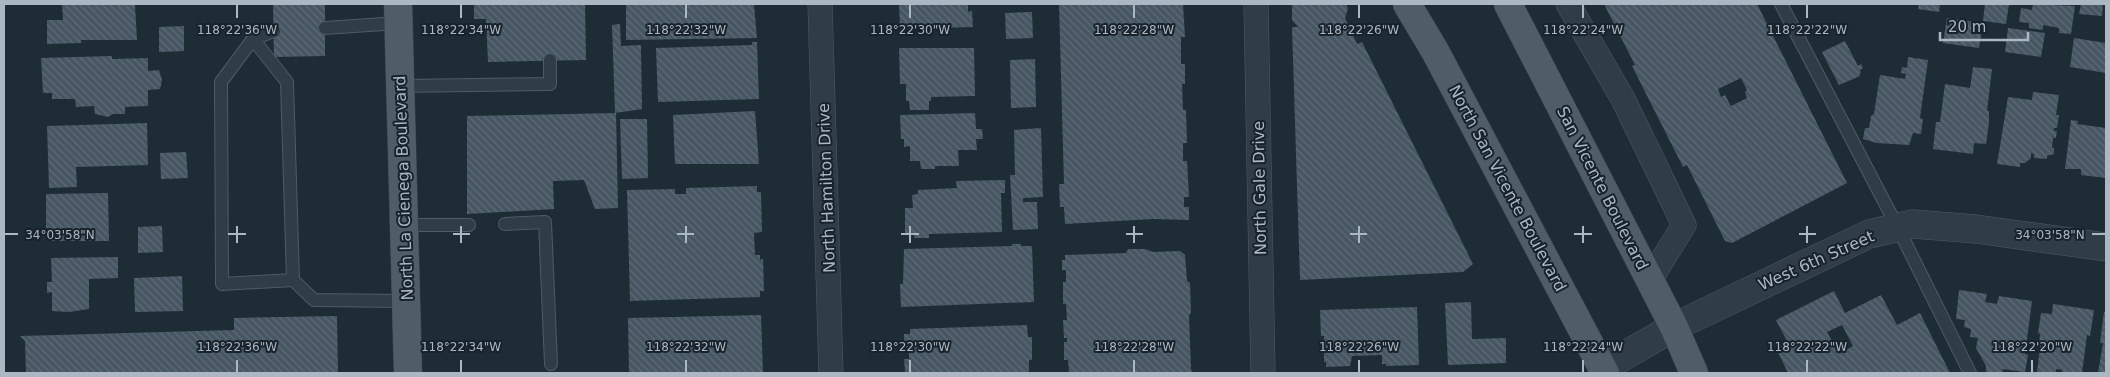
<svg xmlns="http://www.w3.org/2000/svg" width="2110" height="377" font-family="'DejaVu Sans',sans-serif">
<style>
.building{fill:url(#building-back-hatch);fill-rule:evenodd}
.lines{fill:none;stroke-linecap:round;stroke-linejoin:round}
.service-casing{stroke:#4f5b65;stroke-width:14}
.minor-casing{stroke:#4f5b65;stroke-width:25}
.tertiary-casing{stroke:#4f5b65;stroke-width:29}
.primary-casing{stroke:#3b4650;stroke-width:29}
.service{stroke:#313d46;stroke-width:12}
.minor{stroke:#313d46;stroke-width:24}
.tertiary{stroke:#313d46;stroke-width:28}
.primary{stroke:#4f5d67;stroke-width:28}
.ticks{fill:none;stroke:#abb8c4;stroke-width:2}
.labels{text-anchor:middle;stroke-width:4;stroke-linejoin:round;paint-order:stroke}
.street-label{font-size:16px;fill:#abb8c4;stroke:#17222b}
.ticks-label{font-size:12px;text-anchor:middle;fill:#abb8c4;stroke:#17222b;stroke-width:4;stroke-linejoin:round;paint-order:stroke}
</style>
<defs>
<pattern id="building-back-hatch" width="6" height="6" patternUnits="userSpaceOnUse" patternTransform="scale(1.25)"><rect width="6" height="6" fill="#465662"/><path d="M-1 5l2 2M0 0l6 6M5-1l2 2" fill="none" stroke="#5e6c77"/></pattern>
</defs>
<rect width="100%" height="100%" fill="#1e2c36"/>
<path class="building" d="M62,4L135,5L137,40H81V43L47,44V20H63Z
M273,4H325V56L274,57Z
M474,4H585L586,60L488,62L486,19H474Z
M626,4H754L757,38L626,40Z
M899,4H968V12L972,11L973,27L900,29Z
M1059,4H1183L1185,37H1181V64H1185V84H1182L1183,110H1186L1187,143H1183V161H1187L1189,197H1184V207H1189V220L1153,219L1065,224L1064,207H1060L1059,184H1064Z
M1292,4H1346L1348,8L1345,18L1357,44L1362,42L1473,264L1463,272L1300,280L1292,27H1298L1292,20Z
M1604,4H1757L1847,183L1732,243L1725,241L1687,165L1683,167L1632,66L1635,65ZM1741,78L1747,90L1745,92L1747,98L1731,106L1725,95L1721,97L1718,89Z
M1919,4H1940L1939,12L1918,9Z
M1985,4H2009L2006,24L1983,21Z
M2033,4L2075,6L2071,34L2059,33V28L2043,25V30L2029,28V23L2019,22L2021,8L2032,10Z
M2081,4H2103L2102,16L2079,14Z
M1032,12L1033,38L1006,39L1005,13Z
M1947,18L1983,23L1979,48L1943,43Z
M620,24L621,46L641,45L642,109L615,113L612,25Z
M184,26V51L159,52V27Z
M2008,28L2045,33L2041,57L2005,52Z
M2074,38L2106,43V73L2070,67Z
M1845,41L1858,66L1861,64L1863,68L1860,70L1861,73L1859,74L1860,76L1839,85L1822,52Z
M752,42H757L759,99L658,102L656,48L752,45Z
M899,48H974L975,96L931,97V101H929V110H910L909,101H906V84H900Z
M112,56V59L148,58V71L159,70L162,80L161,85L160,89L148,90V106L125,107V114H113L108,117L95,114L94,106L76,107L75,99H52V93H43L41,58Z
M1908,57L1928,60L1920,118L1923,119L1921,134L1913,133L1909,145L1877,143L1863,139L1865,128H1869L1871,116L1874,114L1880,75L1905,79L1906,74L1901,73L1902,67L1907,68Z
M1035,59L1036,107L1011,108L1010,60Z
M1973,67L1992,69L1987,111H1989V123L1986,144L1974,143L1973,154L1933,149L1936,122H1940L1945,84L1970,88Z
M2033,92L2059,95L2056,115H2059L2057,128H2054V131H2057L2056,138H2053L2052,148H2054V154L2047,156V159L2034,158V154L2031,153V158L2025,163H2020V167L1997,164L2008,97L2032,100Z
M755,111L759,164H675L673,115Z
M616,113L618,208L595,209L584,180L553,181L554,209L467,214V116Z
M975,113L976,129H982L983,139H976L977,150H958L959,166H935V169H921L920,161H910V146L904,147V139H901L900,115Z
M620,119H647L648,178L622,179Z
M2071,120L2078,121L2077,124L2106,128V178L2081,175V169H2065Z
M147,123L148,165L76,167L77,187L49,188L47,126Z
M1041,128L1043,197L1023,198V202H1037L1038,229L1013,230L1010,175H1015L1014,130Z
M186,152L188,178L161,179L160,153Z
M1005,180V193H1001L1002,232L929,234V238H914V235H905V208H913L912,195L918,194V190L957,188L956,181Z
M757,186V192H761L762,232L754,233L755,255H760V260L763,259L764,291H760V297L630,301L627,190L675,189V194H686V188Z
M108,193L109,241H51V228H46V194Z
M162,226L163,252L138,253V227Z
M1012,244H1021V246H1032L1034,302L901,307L900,284H903L904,249L1012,246Z
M1128,249H1145L1153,252L1180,251L1185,255L1187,281L1190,283L1191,312L1189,316L1191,369L1193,373H1069L1068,360H1064V342H1067V338H1064L1063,320H1067L1066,304H1063V282H1066V270H1062V260H1065V255L1126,253Z
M118,257V278L89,279V309L69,312L52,311V292L47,293V282H52L51,258Z
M182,276L183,311L135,312L134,278Z
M1959,290L1987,294L1985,302L1997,304L1999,296L2032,301L2025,354L2028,355L2025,372L2003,369L2002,373H1986V366L1976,348L1978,338L1970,337L1971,329L1964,327L1965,320L1956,319Z
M1834,291L1845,313L1881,295L1897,325L1920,313L1950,373H1788L1776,348L1788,343L1776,320ZM1842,325L1853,346L1839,354L1827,332Z
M1471,302L1472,339L1506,338V363L1448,365L1445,303Z
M2053,304L2094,310L2090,336L2087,335L2082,373H2062V370L2056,369V373H2037L2040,346L2039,345L2040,334L2038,333L2041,313L2052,314Z
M1417,307L1419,365L1386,366V364H1382V355L1352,356L1350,366L1326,367V362H1324V336H1321L1320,310Z
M2104,312H2106V373H2098L2103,343H2100Z
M761,315L763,373H629L628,318Z
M337,316L338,373H26L25,341L20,336L234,330V318Z
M1027,325L1028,337H1032V360H1029V373H909L905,372L904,359H909V348H904V334H910V329Z"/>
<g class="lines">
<g class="service-casing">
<path id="service" d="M1781,4L1898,228L1970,373
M325,28L398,23
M253,39L287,82L293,280L222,284L221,82L253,39L274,31
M400,86L550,84V60
M505,224L545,222L551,364
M404,225H469
M293,280L314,300L406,301"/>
</g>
<g class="minor-casing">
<path id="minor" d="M820,4L831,373
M1256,4L1263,373
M1568,4L1623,99L1684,225L1650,280"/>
</g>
<g class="tertiary-casing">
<path id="tertiary" d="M1603,368L1674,327L1869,234L1913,224L1976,229L2106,247"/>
</g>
<g class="primary-casing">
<path id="primary" d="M398,4L408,373
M1407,4L1435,51L1605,373
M1508,4L1674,327L1694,373"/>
</g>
<use href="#service" class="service"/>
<use href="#minor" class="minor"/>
<use href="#tertiary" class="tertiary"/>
<use href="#primary" class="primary"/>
</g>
<path class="ticks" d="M237,5V18M461,5V18M686,5V18M910,5V18M1134,5V18M1359,5V18M1583,5V18M1807,5V18M237,226V243M461,226V243M686,226V243M910,226V243M1134,226V243M1359,226V243M1583,226V243M1807,226V243M5,234H18M228,234H246M453,234H470M677,234H694M901,234H919M1126,234H1143M1350,234H1367M1574,234H1592M1799,234H1816M2092,234H2105M237,360V372M461,360V372M686,360V372M910,360V372M1134,360V372M1359,360V372M1583,360V372M1807,360V372M2032,360V372"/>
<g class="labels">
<g class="street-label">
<text transform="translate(403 188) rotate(-92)" y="6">North La Cienega Boulevard</text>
<text transform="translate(826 188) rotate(-92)" y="6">North Hamilton Drive</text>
<text transform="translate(1259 188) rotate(-91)" y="6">North Gale Drive</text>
<text transform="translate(1508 188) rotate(62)" y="6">North San Vicente Boulevard</text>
<text transform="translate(1603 188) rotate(63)" y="6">San Vicente Boulevard</text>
<text transform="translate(1816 260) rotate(-24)" y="6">West 6th Street</text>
</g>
</g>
<g class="ticks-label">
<text x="237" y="34">118°22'36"W</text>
<text x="461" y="34">118°22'34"W</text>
<text x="686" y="34">118°22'32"W</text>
<text x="910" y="34">118°22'30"W</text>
<text x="1134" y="34">118°22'28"W</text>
<text x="1359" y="34">118°22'26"W</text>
<text x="1583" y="34">118°22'24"W</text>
<text x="1807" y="34">118°22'22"W</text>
<text x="60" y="239">34°03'58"N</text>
<text x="2050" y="239">34°03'58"N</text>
<text x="237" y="351">118°22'36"W</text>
<text x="461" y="351">118°22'34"W</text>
<text x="686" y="351">118°22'32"W</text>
<text x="910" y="351">118°22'30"W</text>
<text x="1134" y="351">118°22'28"W</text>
<text x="1359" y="351">118°22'26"W</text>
<text x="1583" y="351">118°22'24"W</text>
<text x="1807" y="351">118°22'22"W</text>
<text x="2032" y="351">118°22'20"W</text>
</g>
<rect width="2110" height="377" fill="none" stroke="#abb8c4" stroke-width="10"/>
<path d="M1940 32v8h88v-8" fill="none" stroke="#abb8c4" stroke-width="2.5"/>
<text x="1948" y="32" font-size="15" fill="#abb8c4" stroke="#17222b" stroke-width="4" paint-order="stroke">20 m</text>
</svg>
